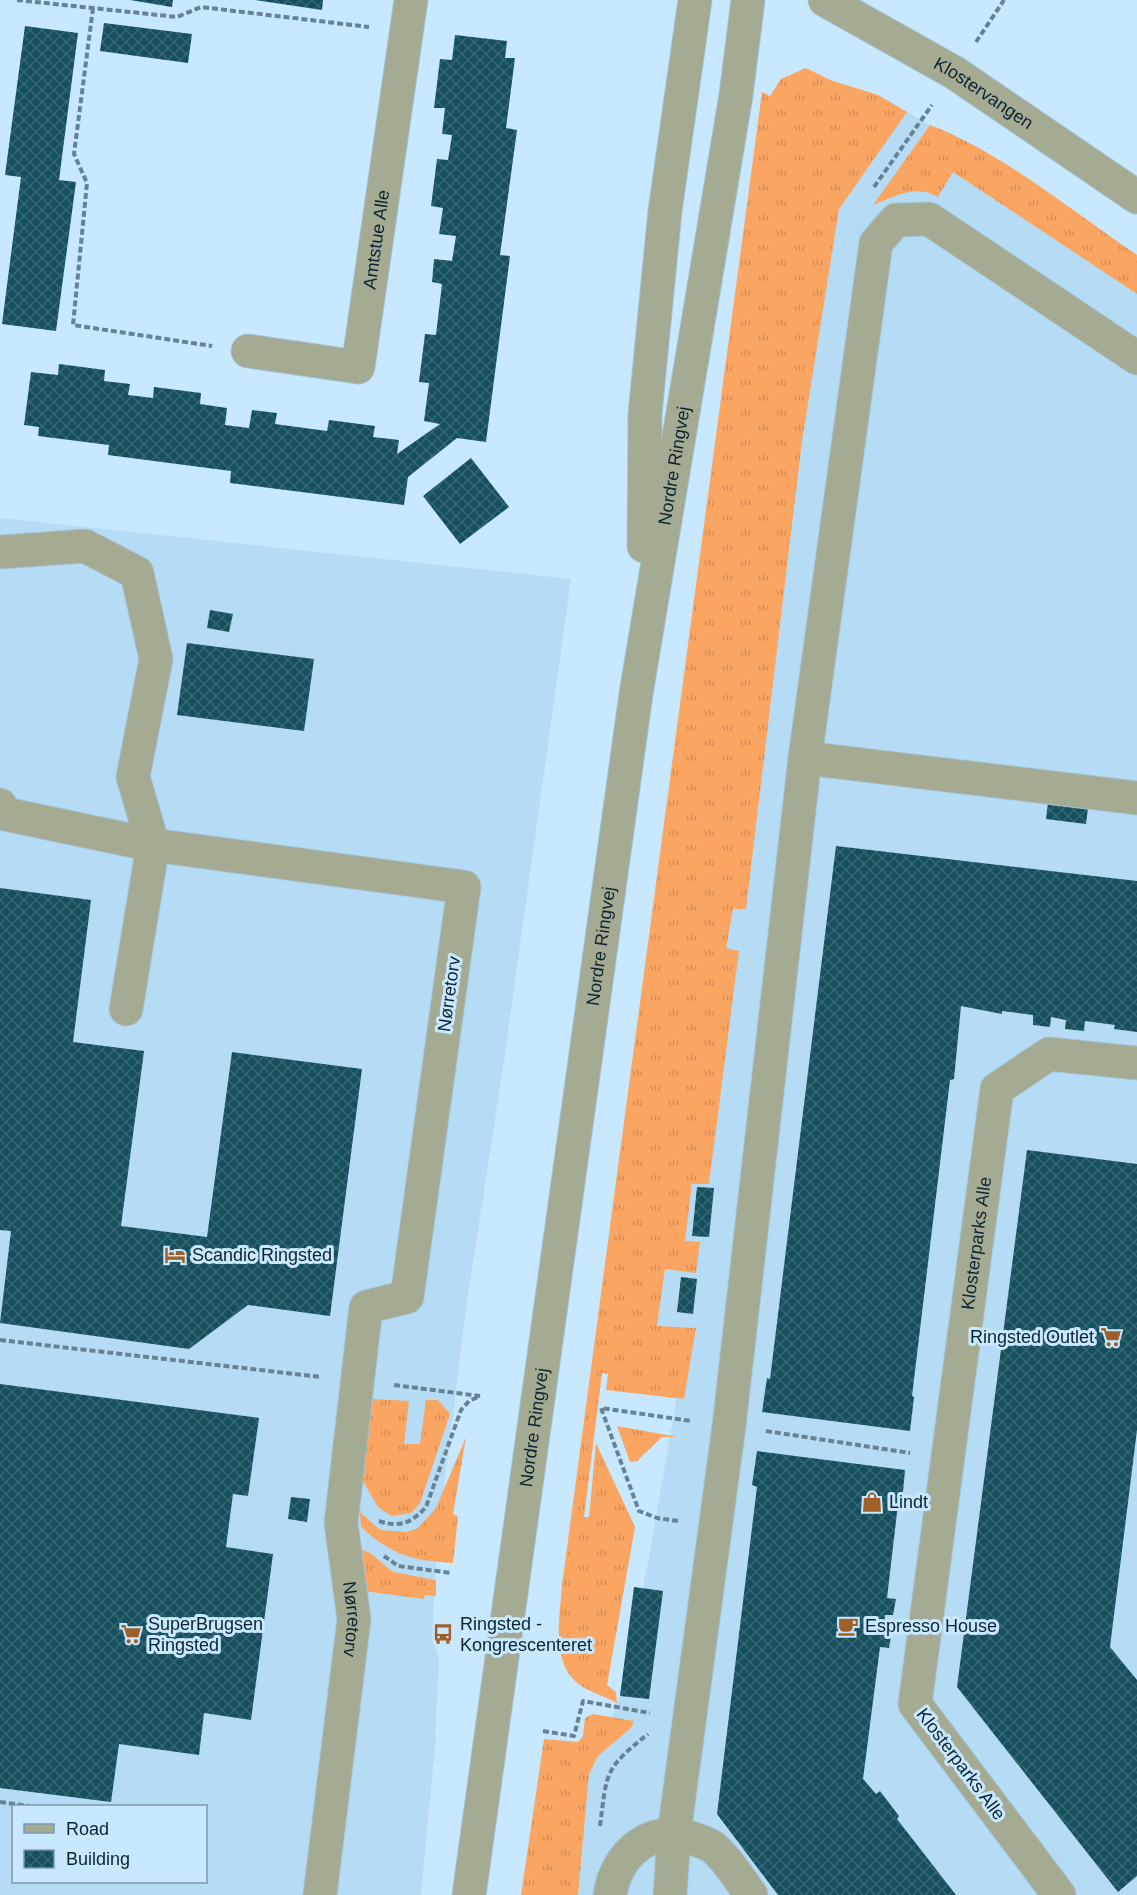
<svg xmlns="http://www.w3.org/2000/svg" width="1137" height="1895" font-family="Arial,sans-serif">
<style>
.built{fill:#b6dbf4;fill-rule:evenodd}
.grass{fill:url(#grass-tufts)}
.building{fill:url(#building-cross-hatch)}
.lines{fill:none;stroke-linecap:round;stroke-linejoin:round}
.minor-casing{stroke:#a5c5d9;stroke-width:35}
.path{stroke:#668294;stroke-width:4;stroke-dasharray:6 3;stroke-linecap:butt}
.minor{stroke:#a5ab92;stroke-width:33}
.labels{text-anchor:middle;stroke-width:6;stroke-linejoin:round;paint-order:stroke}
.street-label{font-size:18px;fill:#0c2331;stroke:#c7e8fe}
.poi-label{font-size:18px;fill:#0c2331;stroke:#c7e8fe;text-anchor:start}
</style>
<defs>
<pattern id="grass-tufts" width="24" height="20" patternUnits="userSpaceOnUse" patternTransform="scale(1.5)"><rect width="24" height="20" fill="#faa562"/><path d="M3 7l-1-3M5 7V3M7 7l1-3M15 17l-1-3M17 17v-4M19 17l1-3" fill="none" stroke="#d58e56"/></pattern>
<pattern id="building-cross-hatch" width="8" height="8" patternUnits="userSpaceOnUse" patternTransform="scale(1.5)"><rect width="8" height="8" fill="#16505e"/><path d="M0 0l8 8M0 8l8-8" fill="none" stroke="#366672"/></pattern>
</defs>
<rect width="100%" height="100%" fill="#c7e8fe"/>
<path class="built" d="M878,95L930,125L953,134L1037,186L1137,255V1895H578L589,1774L620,1696L649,1558L689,1327H657L811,224Z
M0,518L571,579L502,1074L466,1308L437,1544L432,1639L439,1657L435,1746L421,1895H0ZM14,1806H206V1882H14Z"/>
<path class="grass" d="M806,68L830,80L878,95L907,112L839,209L802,441L746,909H733L726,948L739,951L709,1184H692L685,1241L700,1242L696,1273L665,1269L657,1326L696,1328L684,1399L606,1390L608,1374L602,1373L584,1517H589L596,1443L635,1527L607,1685L616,1692L617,1703C605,1696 585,1691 575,1681C551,1658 560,1615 562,1585L762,92L770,96L781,79Z
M930,125C1003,153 1072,211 1137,255V294L953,172L938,197C914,184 897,196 873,205Z
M373,1399L409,1401L404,1444H420L426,1400H438L450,1414L420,1503L411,1513L392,1516L385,1512L378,1507L361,1478Z
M617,1426L678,1437H662L637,1461L630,1462Z
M466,1437L453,1514L458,1516L453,1563C411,1560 393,1556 361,1527L360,1512L380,1530L407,1532L418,1528L436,1508Z
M362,1550L369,1552L393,1572L436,1580V1596L425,1595L424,1599L363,1591L357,1554Z
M593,1714L634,1721L632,1727L598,1756L589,1774L578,1895H521L544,1739L578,1742L583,1736L585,1718Z"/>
<path class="building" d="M130,0H173L172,7Z
M255,0H323L322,10Z
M104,23L192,34L188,63L100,51Z
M25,26L78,33L59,180L76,182L56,331L2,324L21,177L5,175Z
M455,35L507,41L505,58H515L506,128L517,130L500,255L510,256L486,442L457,438L408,477L404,505L230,483L231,471L108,455L109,445L38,436L39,427L24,425L31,372L58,375L59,364L105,370L104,381L130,384L128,395L153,398L154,387L201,393L200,404L227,408L225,425L249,428L252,410L277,413L275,424L327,431L329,420L375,426L373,437L399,440L397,454L440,424L424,421L429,383L419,382L425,334L436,335L442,284L432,282L434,259L452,261L456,236L439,234L443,208L431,206L437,159L448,160L452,135L442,134L445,108H434L440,59L452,60Z
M471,458L509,507L460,544L423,496Z
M210,610L233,614L229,632L207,628Z
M187,643L314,659L304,731L177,715Z
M1048,802L1088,808L1086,824L1046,819Z
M836,846L1137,881V1032L1114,1029L1115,1025L1085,1021L1084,1031L1065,1029L1066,1020L1051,1017L1050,1027L1033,1025V1015L1002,1011V1014L961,1006L954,1079L950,1080L912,1396L914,1397L910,1431L762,1412L767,1378L770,1379Z
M0,888L91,900L73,1042L144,1051L121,1226L207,1237L232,1052L362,1069L330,1316L248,1305L189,1349L0,1323L11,1231L0,1230Z
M1027,1150L1137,1164V1430L1110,1647L1137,1680V1876L1118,1892L957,1687Z
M697,1187L714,1188L709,1237L692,1236Z
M681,1277L697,1279L693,1314L677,1312Z
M0,1384L259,1418L248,1496L233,1494L226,1547L273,1554L251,1720L204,1713L199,1755L119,1744L111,1802L0,1788Z
M757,1451L905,1470L902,1503L898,1504L887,1598L896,1599L893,1615H885L884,1630L892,1631L889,1648L880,1647L863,1779L876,1794L880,1791L899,1816L897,1819L956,1895H778L717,1814L757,1487L752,1485Z
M291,1497L310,1499L307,1522L288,1519Z
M634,1587L663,1591L649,1699L620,1696Z"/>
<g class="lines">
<g class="minor-casing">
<g id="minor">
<path id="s1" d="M825,0L955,73L1137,197"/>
<path id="s2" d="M248,351L358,367L411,0"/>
<path d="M644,546L645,414L665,211L695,0"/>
<path d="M0,552L85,546L137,573L156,659L133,777L153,845L126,1009"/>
<path d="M805,758L1137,798"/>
<path id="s3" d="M0,805L5,814L153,845L464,887L407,1297L366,1307L341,1523L354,1619L320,1895"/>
<path id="s4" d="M469,1895L636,694L736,95L748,0"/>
<path d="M610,1895C616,1852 654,1822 697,1840C702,1842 709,1844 714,1848C728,1860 740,1880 751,1895"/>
<path d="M670,1895L674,1834L729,1426L805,758L876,243L896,220L929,219L1137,358"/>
<path id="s5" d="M1059,1895L915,1704L997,1089L1049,1054L1137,1063"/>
</g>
</g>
<path class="path" d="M17,0L177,17L201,7L369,27
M93,8L74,154L87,183L73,325L212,346
M976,42L1004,0
M874,187L932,105
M0,1340L321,1377
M394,1385L480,1396
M766,1431L910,1453
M379,1521C399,1528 412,1523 426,1507L461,1410L469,1401L480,1396
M678,1521L657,1518L639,1511L601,1408L691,1421
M384,1556L398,1566L451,1573
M543,1731L574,1736L583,1701L650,1713
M0,1802L29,1806
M600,1826C607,1772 604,1769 648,1734"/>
<use href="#minor" class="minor"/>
</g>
<defs>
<g id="hotel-bare" transform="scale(1.62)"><path d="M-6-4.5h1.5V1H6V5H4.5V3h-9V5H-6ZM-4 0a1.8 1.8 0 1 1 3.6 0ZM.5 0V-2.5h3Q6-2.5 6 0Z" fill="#9f5f28" stroke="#c7e8fe" stroke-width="2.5" paint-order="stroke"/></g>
<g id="supermarket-bare" transform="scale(1.62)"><path d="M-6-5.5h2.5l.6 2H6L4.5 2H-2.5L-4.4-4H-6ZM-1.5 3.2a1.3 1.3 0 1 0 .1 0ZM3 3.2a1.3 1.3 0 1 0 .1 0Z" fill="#9f5f28" stroke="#c7e8fe" stroke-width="2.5" paint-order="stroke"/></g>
<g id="shop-bare" transform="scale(1.62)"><path d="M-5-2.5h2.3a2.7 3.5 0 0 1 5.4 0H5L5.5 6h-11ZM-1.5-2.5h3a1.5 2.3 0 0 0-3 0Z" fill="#9f5f28" stroke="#c7e8fe" stroke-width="2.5" paint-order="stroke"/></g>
<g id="cafe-bare" transform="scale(1.62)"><path d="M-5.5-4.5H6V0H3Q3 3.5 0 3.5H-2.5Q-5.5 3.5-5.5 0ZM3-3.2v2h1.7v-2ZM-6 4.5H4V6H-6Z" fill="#9f5f28" stroke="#c7e8fe" stroke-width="2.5" paint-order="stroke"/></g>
<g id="bus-bare" transform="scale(1.62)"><path d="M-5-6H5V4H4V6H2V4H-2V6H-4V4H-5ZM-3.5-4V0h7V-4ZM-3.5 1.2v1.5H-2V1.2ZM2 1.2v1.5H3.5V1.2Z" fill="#9f5f28" stroke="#c7e8fe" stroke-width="2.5" paint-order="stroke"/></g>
</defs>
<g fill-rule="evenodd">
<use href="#hotel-bare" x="175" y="1255"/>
<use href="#supermarket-bare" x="1111" y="1337"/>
<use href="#shop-bare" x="872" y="1502"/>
<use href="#cafe-bare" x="848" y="1626"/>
<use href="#supermarket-bare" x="131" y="1634"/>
<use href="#bus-bare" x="443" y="1634"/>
</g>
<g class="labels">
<g class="street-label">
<text dy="6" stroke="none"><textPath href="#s1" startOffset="184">Klostervangen</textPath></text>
<text dy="6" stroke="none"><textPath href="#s2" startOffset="240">Amtstue Alle</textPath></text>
<text dy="6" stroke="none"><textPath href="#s4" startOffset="1444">Nordre Ringvej</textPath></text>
<text dy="6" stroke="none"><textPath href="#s4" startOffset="958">Nordre Ringvej</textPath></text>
<text transform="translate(449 994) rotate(-82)" y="6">Nørretorv</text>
<text dy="6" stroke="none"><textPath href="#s5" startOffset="704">Klosterparks Alle</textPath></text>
<text dy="6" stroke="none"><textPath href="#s4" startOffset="472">Nordre Ringvej</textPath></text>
<text dy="6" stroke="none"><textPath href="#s3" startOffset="1246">Nørretorv</textPath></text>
<text transform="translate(961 1764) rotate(53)" y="6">Klosterparks Alle</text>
</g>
<g class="poi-label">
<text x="192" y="1261">Scandic Ringsted</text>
<text x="1094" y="1343" text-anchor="end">Ringsted Outlet</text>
<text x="889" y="1508">Lindt</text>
<text x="148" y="1630">SuperBrugsen<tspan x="148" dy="21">Ringsted</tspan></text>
<text x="460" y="1630">Ringsted -<tspan x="460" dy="21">Kongrescenteret</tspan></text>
<text x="865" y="1632">Espresso House</text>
</g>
</g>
<rect x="12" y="1805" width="195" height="78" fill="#c7e8fe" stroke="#7c99ac" stroke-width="1.5"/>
<rect x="24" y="1824" width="30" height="9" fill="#a5ab92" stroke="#7c99ac" stroke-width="1.5"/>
<text x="66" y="1835" font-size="18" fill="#0c2331">Road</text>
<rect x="24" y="1850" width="30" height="18" fill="url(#building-cross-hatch)" stroke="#7c99ac" stroke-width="1.5"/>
<text x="66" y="1865" font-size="18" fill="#0c2331">Building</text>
</svg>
